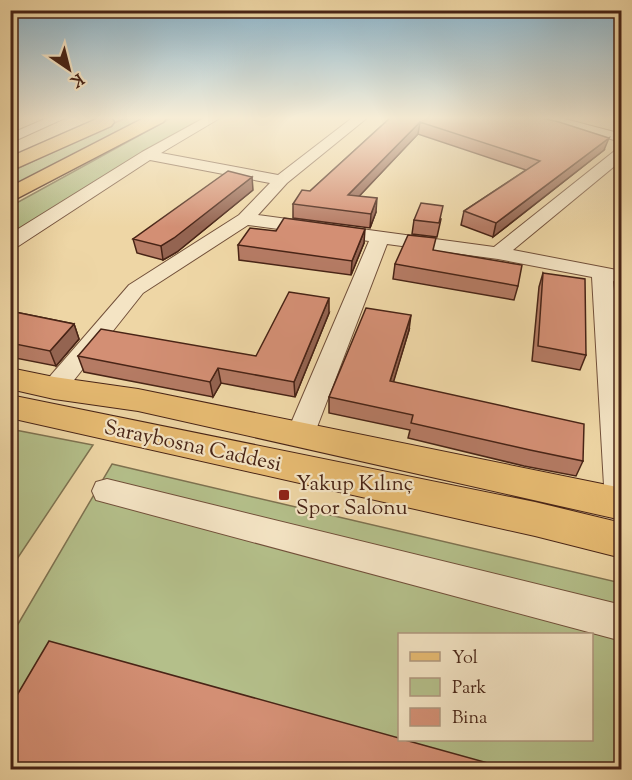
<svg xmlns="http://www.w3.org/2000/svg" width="632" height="780" font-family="'Sorts Mill Goudy',serif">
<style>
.green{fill:#b4bf8a;stroke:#7e7250;stroke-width:1.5;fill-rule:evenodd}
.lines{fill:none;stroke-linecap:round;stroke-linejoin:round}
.minor-casing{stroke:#72503a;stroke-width:2}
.major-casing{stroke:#482416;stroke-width:2}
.highway-casing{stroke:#482416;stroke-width:3}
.minor{fill:#f4e4c4;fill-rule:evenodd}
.major{fill:#e7bb72;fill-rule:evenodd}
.highway{fill:#e7bb72;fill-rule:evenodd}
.wall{fill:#b57b64;stroke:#482416;stroke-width:1.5}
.shaded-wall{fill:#946451;stroke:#482416;stroke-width:1.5}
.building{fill:#d38f74;stroke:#482416;stroke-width:1.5}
.poi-dot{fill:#8f2418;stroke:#f4e4c4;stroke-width:2}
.labels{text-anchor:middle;stroke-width:4.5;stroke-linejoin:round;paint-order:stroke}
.street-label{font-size:21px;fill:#482416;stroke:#f4e4c4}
.poi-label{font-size:21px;fill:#482416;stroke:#f4e4c4;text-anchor:start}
</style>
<rect width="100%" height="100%" fill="#eed6a5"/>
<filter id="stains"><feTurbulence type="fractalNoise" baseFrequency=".00333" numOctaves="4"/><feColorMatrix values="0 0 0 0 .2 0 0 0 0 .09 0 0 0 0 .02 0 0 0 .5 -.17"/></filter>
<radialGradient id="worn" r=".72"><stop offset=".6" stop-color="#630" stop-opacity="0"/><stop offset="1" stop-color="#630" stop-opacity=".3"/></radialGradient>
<path class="green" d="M125,118H145L11,188L10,172Z
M171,118H209L11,239V206Z
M10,429L93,445L11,568H10Z
M112,464L621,583V769L11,770V636ZM400,634H592V740H400Z"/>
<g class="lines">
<g class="minor-casing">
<path id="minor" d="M47,118H65L10,143V134Z
M204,118H220L161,153L278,175L352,118H367L287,183L258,215L494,247L617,149L622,148V160L513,250L622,271V283L613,281L622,367V515L609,512L605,503L592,277L498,259L387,244L314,435L310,442L300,445L290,442L286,435L369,241L248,225L143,293L63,394L54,397L45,394L41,388L45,382L129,285L239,215L270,183L150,160L17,247L10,249V234L142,152Z
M539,118H561L622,134V142L541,121Z
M107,479L622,605V641L96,500L92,491L96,482Z"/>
</g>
<g class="major-casing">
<path id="major" d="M10,368L54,377L138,389L622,488V520L138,411L54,399L10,389Z
M10,395L535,502L622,523V558L535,536L10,418Z"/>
</g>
<g class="highway-casing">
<path id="highway" d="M99,118H111L114,122L111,126L10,171V157Z
M144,118H166L163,122L10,202V187Z"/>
</g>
<use href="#minor" class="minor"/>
<use href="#major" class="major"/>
<use href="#highway" class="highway"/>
</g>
<path class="wall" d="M390,118L604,150L493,237L461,225L464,211L526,170L418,134L359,196L376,212L370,228L293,218V204L310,191Z
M253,190L177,252L163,260L137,253L133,239Z
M441,219L437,237L412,234L414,220Z
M364,243L351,275L239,260L238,245Z
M434,251L518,286L514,300L393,279L395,264Z
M543,273L586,355L580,370L532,361L539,287Z
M10,311L74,324L79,339L56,366L10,357Z
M329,313L295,397L221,383L213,397L84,372L78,356H256Z
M409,330L393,382L583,461L576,476L524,466L408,438L410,430L329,413V397Z"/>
<path class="shaded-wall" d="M420,122L418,134L348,208V195Z
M609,138L604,150L493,237L496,223Z
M252,177L253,190L177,252L163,260L161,246Z
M377,198L376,212L370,228L371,214Z
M365,229L364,243L351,275L352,261Z
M329,298V313L295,397L294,382Z
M411,315L409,330L389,397L390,381Z
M74,324L79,339L56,366L50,351Z
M218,368L221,383L213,397L210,382Z"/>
<path class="building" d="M390,118H542L559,122L609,138L496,223L464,211L540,161L420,122L348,195L377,198L371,214L293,204L302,190L310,191Z
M228,171L252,177L174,238L161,246L133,239Z
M421,203L443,206L439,223L414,220Z
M284,218L365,229L352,261L238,245L250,228L276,231Z
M408,235L436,238L433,250L522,265L518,286L395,264Z
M543,273L585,279L586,355L538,346Z
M289,292L329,298L294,382L218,368L210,382L78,356L101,329L256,356Z
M366,308L411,315L390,381L584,424L583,461L530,450L411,423L413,415L329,397Z
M10,311L74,324L50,351L10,343Z
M49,641L399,738V740H405L513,770H10V707Z"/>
<linearGradient id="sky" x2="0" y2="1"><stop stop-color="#89b6d0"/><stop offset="0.52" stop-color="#f7edd6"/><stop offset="1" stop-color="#f7edd6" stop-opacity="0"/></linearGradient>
<rect width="632" height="227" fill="url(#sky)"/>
<rect class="poi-dot" x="278" y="489" width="12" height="12" rx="3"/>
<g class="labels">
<g class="street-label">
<text transform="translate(193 445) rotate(12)" y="7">Saraybosna Caddesi</text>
</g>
<g class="poi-label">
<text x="296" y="490">Yakup Kılınç<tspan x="296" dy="24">Spor Salonu</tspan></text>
</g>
</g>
<rect width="632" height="780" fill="none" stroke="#eed6a5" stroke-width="36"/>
<rect x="12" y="12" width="608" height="756" fill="none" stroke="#482416" stroke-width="3"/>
<rect x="18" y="18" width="596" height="744" fill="none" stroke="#482416" stroke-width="1.5"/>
<rect x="398" y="633" width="195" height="108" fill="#f4e4c4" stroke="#af977e" stroke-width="1.5"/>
<rect x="410" y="652" width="30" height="9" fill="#e7bb72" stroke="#af977e" stroke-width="1.5"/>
<text x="452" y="663" font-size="18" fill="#482416">Yol</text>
<rect x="410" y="678" width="30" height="18" fill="#b4bf8a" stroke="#af977e" stroke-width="1.5"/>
<text x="452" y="693" font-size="18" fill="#482416">Park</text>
<rect x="410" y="708" width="30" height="18" fill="#d38f74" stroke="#af977e" stroke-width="1.5"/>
<text x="452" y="723" font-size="18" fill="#482416">Bina</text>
<g transform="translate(69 69) rotate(145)" stroke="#f4e4c4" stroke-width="4.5" paint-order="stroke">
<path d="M0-4.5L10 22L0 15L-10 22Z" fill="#482416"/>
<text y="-9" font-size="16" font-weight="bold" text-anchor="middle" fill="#482416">K</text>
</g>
<rect width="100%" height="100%" filter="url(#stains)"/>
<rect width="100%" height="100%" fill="url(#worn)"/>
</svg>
